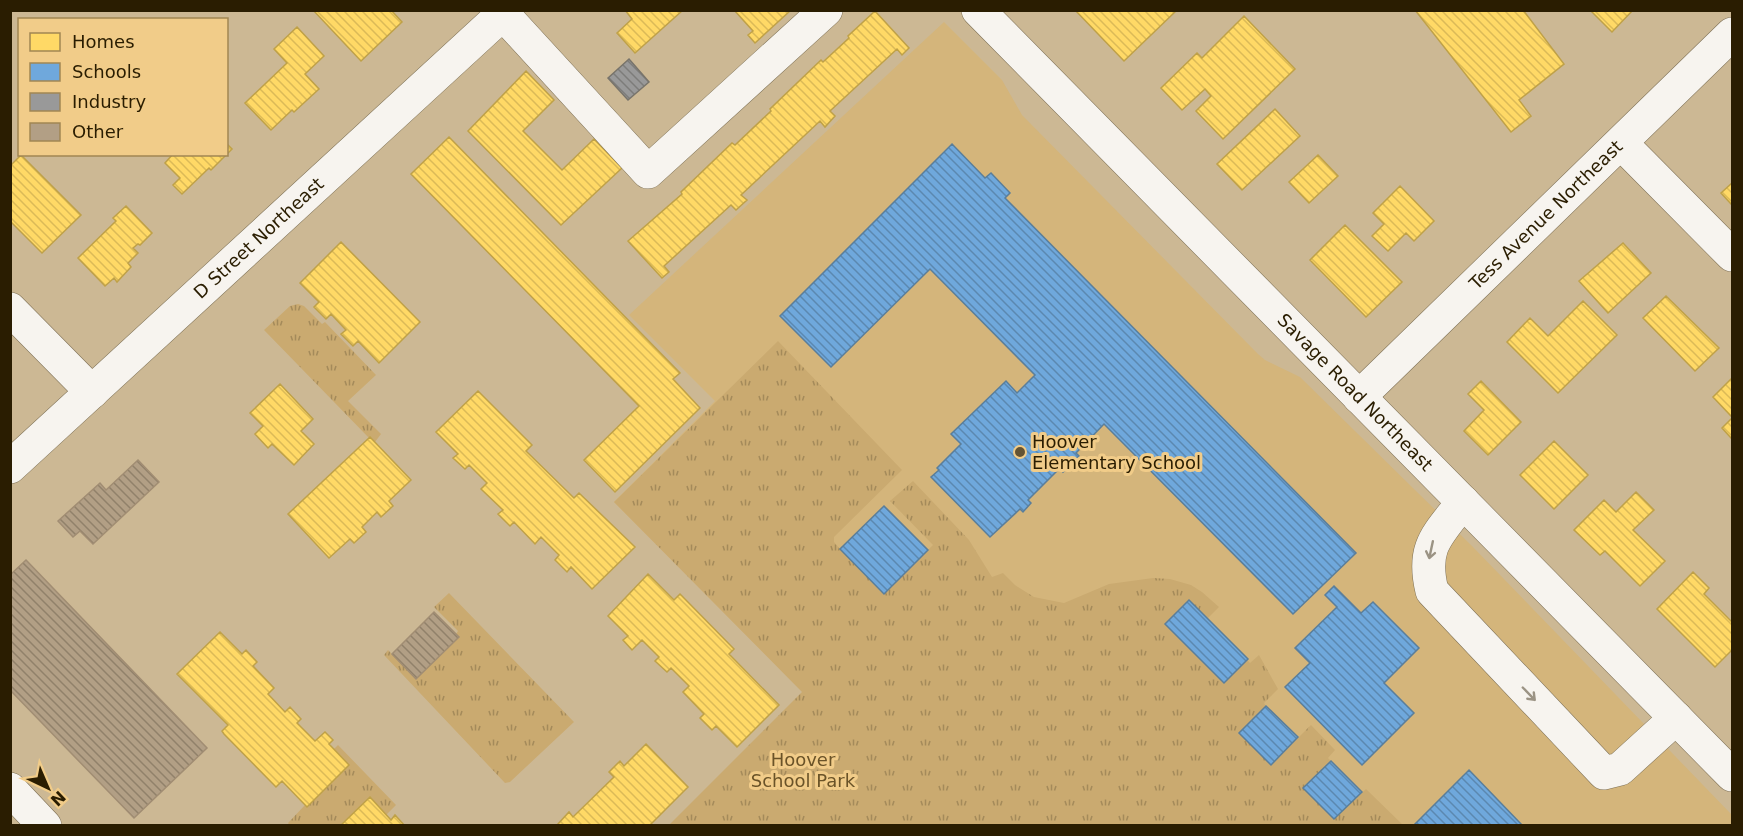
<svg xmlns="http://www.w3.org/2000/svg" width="1743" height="836" font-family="'DejaVu Sans',sans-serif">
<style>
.built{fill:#d4b57b}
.grass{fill:url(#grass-tufts)}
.homes{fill:url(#homes-back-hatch);stroke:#bfa148;stroke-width:1.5}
.schools{fill:url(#schools-back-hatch);stroke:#5a7e9a;stroke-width:1.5}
.industry{fill:url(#industry-back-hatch);stroke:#78746b;stroke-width:1.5}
.building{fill:url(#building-back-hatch);stroke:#a18d73;stroke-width:1.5}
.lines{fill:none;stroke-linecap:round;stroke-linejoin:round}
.minor-casing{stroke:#7e7055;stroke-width:34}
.minor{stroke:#f7f4ef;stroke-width:33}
.oneway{stroke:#9b9384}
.poi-dot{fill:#635334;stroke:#f1cc89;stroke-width:2}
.labels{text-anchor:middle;stroke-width:6;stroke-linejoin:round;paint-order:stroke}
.street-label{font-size:18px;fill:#2a1d01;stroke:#f1cc89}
.poi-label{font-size:18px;fill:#2a1d01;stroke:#f1cc89;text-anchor:start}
.park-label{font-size:18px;fill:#6a5328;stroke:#f1cc89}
</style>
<defs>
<pattern id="grass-tufts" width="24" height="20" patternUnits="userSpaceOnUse" patternTransform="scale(1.5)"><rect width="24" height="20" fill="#caaa70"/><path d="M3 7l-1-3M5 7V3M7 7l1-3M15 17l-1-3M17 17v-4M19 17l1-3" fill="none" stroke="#a48a5a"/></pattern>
<pattern id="homes-back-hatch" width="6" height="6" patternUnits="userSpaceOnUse" patternTransform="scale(1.5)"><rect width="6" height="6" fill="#ffd966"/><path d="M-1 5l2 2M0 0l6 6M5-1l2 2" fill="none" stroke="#dbba57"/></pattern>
<pattern id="schools-back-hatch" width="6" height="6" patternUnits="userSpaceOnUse" patternTransform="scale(1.5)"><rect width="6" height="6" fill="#6fa8dc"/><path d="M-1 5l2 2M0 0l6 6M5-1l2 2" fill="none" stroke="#5b88b0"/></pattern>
<pattern id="industry-back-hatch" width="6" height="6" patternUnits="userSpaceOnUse" patternTransform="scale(1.5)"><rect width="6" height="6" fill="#999"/><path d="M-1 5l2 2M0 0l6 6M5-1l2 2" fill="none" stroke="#7d7c7a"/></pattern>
<pattern id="building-back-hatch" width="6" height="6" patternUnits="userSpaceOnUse" patternTransform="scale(1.5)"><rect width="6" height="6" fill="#b29f85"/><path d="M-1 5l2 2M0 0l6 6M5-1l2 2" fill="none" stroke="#91816a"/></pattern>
</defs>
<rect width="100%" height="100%" fill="#ccb894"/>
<path class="built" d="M944,22L1002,80L1022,115L1258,354L1265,360L1300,377L1472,546L1732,815V825H935L614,502L715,401L629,315Z"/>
<path class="grass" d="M298,304L304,306L322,324L325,322L376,375L348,401L381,434L375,442L370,437L369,438L264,330L290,306Z
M778,341L902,470L834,537V542L840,549L884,593L933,545L890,501L913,481L969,540L992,577L1003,573L1015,585L1034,597L1064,603L1109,584L1153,578L1170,579L1191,585L1202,592L1219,607L1208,618L1189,600L1250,663L1259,655L1278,689L1264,703L1266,706L1239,733L1271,765L1311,725L1335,750L1328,758L1331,761L1304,789L1334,819L1366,789L1403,825H669L802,692L614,502Z
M449,593L574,722L510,782L505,783L384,655L388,650L416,679L458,638L456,634L458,631L434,607Z
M338,745L396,805L386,815L370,798L340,825L290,826L288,823L305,805L307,807L349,765L334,749Z"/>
<path class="homes" d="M313,10H391L402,22L361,61Z
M625,10H683L635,53L617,33L632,19Z
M734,10H791L755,43L748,35L753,31Z
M1075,10H1177L1124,61Z
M1415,10H1523L1564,64L1519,100L1531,116L1511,132Z
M1590,10H1633L1612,32Z
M875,11L909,48L902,55L897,49L830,111L835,116L825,127L820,121L741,195L747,200L736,210L731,205L664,266L669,272L662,278L628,241L682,194L681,192L732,143L735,145L771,111L770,109L821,60L823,62L849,38L848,36Z
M1244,16L1295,69L1223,139L1196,111L1211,96L1205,89L1182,110L1161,88L1197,53L1202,58Z
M297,27L324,56L305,74L319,89L294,112L292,110L271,130L245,103L287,63L274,49Z
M526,71L554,100L523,131L562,170L594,139L622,168L561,225L468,131Z
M1275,109L1300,136L1242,190L1217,164Z
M449,137L680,373L673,379L700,408L615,492L584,460L639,406L411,174Z
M226,143L232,149L211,170L209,168L182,194L173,185L180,178L165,163L173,154H226Z
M21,155L81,215L42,253L10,221V166Z
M1318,155L1338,176L1309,203L1289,182Z
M1732,183V205L1721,193Z
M1400,186L1434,221L1414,241L1406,233L1388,251L1372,236L1384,224L1373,213Z
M126,206L152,233L140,245L138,244L133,248L138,253L128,263L131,267L117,282L114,278L105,286L78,258L116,221L113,218Z
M1345,225L1402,282L1366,317L1310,260Z
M341,242L420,322L379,363L358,341L353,346L341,334L346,330L331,314L326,319L314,307L319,302L300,283Z
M1623,243L1651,273L1608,313L1579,281Z
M1666,296L1719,348L1695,371L1643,318Z
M1583,301L1617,335L1558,393L1507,342L1530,318L1548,336Z
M1732,378V417L1713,397Z
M1481,381L1521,422L1488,455L1464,431L1484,410L1468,394Z
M280,384L313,419L301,431L314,444L294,465L272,444L268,448L255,434L263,426L250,413Z
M478,391L532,445L526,451L574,498L579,493L635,547L592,589L571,567L567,572L555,560L559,555L541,537L535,544L514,522L510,526L498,514L503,510L481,489L487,483L469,465L465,469L453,458L458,454L436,432Z
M1732,418V439L1722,428Z
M370,437L411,480L389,501L393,506L381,517L377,512L362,527L366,532L354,543L350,539L329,558L288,514Z
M1554,441L1588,475L1554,509L1520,475Z
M1636,492L1654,510L1633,530L1665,561L1640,586L1605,551L1600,555L1574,530L1604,500L1616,512Z
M1693,572L1709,588L1704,594L1732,622V650L1715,667L1657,609Z
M648,574L674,600L680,594L682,596L734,649L729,654L779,705L737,747L716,726L712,730L700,718L704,714L683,692L689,686L671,668L667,672L655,661L659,657L642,640L632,650L623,640L628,636L608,616Z
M220,632L242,654L246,650L257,662L253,666L274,688L268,694L285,712L290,707L301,719L297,723L315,741L325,732L333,740L329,744L349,765L307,807L282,781L276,787L224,734L222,731L228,725L177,674Z
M646,744L688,787L649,826H559L558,824L569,812L573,817L614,777L609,772L620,761L624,766Z
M370,797L391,820L395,815L405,826H340Z"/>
<path class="schools" d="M952,144L985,178L991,173L1010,193L1005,198L1356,553L1293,614L1104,424L1076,453L1079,456L1063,472L1060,468L1028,500L1031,503L1023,512L1020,509L990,537L931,477L939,470L937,468L961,444L951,434L1006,381L1017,393L1035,375L930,269L831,367L780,316Z
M884,506L928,550L884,594L840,549Z
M1334,586L1361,613L1373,602L1419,648L1384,683L1414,713L1362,765L1285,687L1310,663L1295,648L1337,607L1325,595Z
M1189,600L1248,659L1224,683L1165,624Z
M1266,706L1298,737L1271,765L1239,733Z
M1331,761L1362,792L1334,819L1303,788Z
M1469,770L1523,826H1413Z"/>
<path class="industry" d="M629,59L649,82L628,100L608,78Z"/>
<path class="building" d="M138,460L159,482L93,544L80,531L73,537L58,521L100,483L106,490Z
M26,560L207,748L134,818L10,690V575Z
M434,612L459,637L416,679L392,654Z"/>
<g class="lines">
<g class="minor-casing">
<g id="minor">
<path id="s1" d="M978,10L1732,775"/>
<path d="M503,14L648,172L826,10"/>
<path d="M1621,143L1732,255"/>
<path d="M10,309L92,392"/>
<path id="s2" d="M1359,397L1732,34"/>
<path id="s3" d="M10,467L507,10"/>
<path d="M1463,502C1438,535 1421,546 1432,591L1604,773L1620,769L1676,718"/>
<path d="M10,789L45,826"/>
</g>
</g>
<use href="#minor" class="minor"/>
</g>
<defs><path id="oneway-shaft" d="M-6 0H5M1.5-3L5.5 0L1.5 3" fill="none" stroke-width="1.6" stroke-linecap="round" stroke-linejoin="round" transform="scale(1.5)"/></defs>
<g class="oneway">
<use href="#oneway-shaft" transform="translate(1431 550) rotate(102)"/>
<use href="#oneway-shaft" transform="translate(1529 694) rotate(46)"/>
</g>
<circle class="poi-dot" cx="1020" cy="452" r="6"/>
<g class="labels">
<g class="street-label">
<text dy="6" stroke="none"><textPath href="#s2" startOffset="261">Tess Avenue Northeast</textPath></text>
<text dy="6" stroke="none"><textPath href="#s3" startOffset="338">D Street Northeast</textPath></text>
<text dy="6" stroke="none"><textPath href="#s1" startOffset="537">Savage Road Northeast</textPath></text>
</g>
<g class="poi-label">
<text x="1032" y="448">Hoover<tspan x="1032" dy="21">Elementary School</tspan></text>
</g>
<g class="park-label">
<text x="803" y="766">Hoover<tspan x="803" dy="21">School Park</tspan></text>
</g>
</g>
<rect width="1743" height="836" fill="none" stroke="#2a1d01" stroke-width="24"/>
<rect x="18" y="18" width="210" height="138" fill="#f1cc89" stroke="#a18653" stroke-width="1.5"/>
<rect x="30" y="33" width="30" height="18" fill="#ffd966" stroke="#a18653" stroke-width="1.5"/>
<text x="72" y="48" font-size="18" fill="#2a1d01">Homes</text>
<rect x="30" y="63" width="30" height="18" fill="#6fa8dc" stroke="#a18653" stroke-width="1.5"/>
<text x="72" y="78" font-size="18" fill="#2a1d01">Schools</text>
<rect x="30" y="93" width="30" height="18" fill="#999999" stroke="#a18653" stroke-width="1.5"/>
<text x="72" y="108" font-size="18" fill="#2a1d01">Industry</text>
<rect x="30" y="123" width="30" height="18" fill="#b29f85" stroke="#a18653" stroke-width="1.5"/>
<text x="72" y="138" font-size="18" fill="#2a1d01">Other</text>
<g transform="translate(48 788) rotate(136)" stroke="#f1cc89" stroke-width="4.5" paint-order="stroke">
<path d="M0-4.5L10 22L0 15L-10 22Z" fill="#2a1d01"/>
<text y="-9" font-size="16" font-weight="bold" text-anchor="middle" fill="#2a1d01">N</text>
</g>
</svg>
